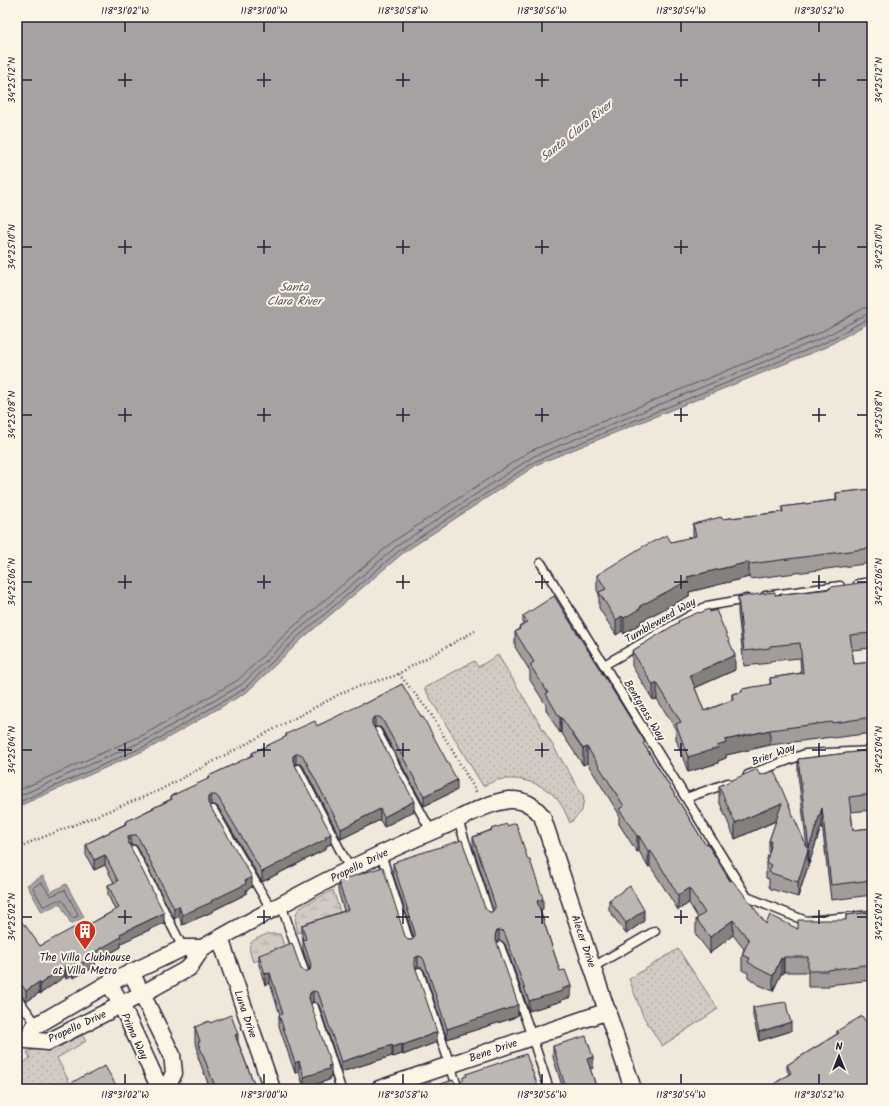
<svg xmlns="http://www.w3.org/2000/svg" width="889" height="1106" font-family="Kalam,sans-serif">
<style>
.wetland{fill:url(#wetland-marsh);stroke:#7a767f}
.park{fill:url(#park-dots);stroke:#7a767f}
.water{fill:#a6a2a2;stroke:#716f79}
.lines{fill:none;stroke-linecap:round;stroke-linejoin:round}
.shore{stroke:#575564;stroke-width:1}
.lane-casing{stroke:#22223b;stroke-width:11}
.street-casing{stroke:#22223b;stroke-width:19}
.path{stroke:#22223b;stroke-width:2.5;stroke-dasharray:1 3;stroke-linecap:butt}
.lane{stroke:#fcf5e5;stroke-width:8}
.street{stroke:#fcf5e5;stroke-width:16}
.wall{fill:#a29d9a;stroke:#22223b}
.shaded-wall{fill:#84807d;stroke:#22223b}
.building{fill:#bcb7b3;stroke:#22223b}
.ticks{fill:none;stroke:#22223b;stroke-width:1.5}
.labels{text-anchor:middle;stroke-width:4;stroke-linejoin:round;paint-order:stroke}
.street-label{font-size:11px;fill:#22223b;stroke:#fcf5e5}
.poi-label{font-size:11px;fill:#22223b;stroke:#fcf5e5}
.water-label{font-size:12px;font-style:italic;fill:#575564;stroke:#fcf5e5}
.neatline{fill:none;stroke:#22223b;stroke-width:1.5}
.ticks-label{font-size:10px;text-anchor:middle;fill:#22223b}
</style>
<defs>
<pattern id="wetland-marsh" width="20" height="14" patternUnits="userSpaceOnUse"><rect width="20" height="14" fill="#d1cbc3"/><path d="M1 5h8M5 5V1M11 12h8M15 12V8" fill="none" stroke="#b3aea8"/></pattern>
<pattern id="park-dots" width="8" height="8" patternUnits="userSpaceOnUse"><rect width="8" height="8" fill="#d1cbc3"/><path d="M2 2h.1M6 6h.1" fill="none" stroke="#b3aea8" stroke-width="1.8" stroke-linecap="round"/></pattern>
</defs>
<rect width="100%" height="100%" fill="#efe8db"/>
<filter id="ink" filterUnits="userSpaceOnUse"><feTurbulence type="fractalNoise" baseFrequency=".025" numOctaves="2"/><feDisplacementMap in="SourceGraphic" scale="8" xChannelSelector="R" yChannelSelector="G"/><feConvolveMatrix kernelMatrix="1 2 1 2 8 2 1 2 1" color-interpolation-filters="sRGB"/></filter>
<g filter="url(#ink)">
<path class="wetland" d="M333,890L342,918L298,933C296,923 292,915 301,907Z
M267,934H280L286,951L253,962C246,942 249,942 267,934Z"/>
<path class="park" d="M498,655L584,797L582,811L570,823C567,815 563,807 558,800C544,783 519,776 498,780C493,781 488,784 483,786L424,688L474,661L478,667Z
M678,949L718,1009L662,1046L643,1016L629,979Z
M82,1035L86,1041L57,1058L73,1089H17V1068L30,1058L27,1052L38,1048L56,1047Z"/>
<path class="water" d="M17,17H872V321L826,347L538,464L403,553L302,639L247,692L152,747L17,807Z
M43,876L51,892L66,884L84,917L71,924L60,903L42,912L27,885Z"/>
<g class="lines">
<path class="shore" d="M17,791L145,734L238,680L292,628L394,541L530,451L819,333L864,308L872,307
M17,797L148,739L241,685L296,632L397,546L534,456L822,338L867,314L872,313
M17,803L150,744L244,689L299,636L400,550L536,461L824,343L869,318H872
M40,883H42L50,895C56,896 60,890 65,890L78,914V916L72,918C62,899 66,895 45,906H43L33,888Z"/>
<g class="lane-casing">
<path id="lane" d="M541,563L747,897L806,921L872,915
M858,584L872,582
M765,596L840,586
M604,665L707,606L747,599
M377,732L431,831
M298,769L350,869
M748,775L805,754L872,751
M686,798L728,783
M213,810L271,909
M458,820L490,917
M133,850L183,948
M381,854L410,945
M281,904L306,977
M500,946L532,1037L549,1089
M593,967L655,931
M419,972L458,1089
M17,998L37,1025
M314,1007L341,1089"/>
</g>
<g class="street-casing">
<path id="street" d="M220,938L272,1089
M183,948H202L189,968L142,994L48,1042L26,1040L34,1027L37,1025L109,983Z
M202,948C281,904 360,861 444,826C464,817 486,803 509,800C524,799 533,805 542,816L633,1089
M131,972L172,1055L174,1073L166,1089
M109,983L121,1004L160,1089
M379,1089L608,1011"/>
</g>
<path class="path" d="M399,674L431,714L477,793
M17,850L31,842L156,792L340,694L350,689L394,676L475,631"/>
<use href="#lane" class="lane"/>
<use href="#street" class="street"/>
</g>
<path class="wall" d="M872,489V563L750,579L749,577L689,592V596L641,621V623L624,634L622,631L616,635L599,608V594L597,590V575L671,542L693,537V524L722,519L782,512V507L836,500V493Z
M872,583V648L852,650L854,664L872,662V733L833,738L832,737L770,745L726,755V758L718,761V763L688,772L676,739V729L657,699L653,700L632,666V651L678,623V621L735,670L695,688L704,711L732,700V694L742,692V689L770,685V678L801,673L800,658L770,661V663L744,666L738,612V597L775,595Z
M523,616L645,746L705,844L730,881L766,924L798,929L846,920V915L872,912V980L828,985V987H808V972H784L783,974H781L773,991L757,984L748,977V973L742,970V955L744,949L733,935L710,953L696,935V919L698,918L689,903L678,910L658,878L650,866L648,867L639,851L637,852L619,824V814L587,763L583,765L561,732L560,733L546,710V705L530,680V671L515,647V632L519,629V627L523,625Z
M402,684L457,790L424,806L382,729L380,727H375L374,728L414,811L384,827L380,820L341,839L303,766L301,764H296L295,765L331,844L326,846V849L262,882L218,807L215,805H211L210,806L252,887L246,890V894L212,911V912L182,925L179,916L174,919L138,848L136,845H131L130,846L164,923L121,943V947L95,962V967L73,978L72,976L66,979L65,976L40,994L39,993L26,1002L20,993H17V923L40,946L79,930L115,910L108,895V885L114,883L105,865L94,870L86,855V844L125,824V822L171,799V796L209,779V776L252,756V753L286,737V734L317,726L365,704Z
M872,750V810L851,812L853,830L872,828V895L831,900L822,824L809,864L808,858V866L798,897L771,889L769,887V879L766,878V863L769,852V841L776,821L735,839L719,801V786L760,775L807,847L798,775V759Z
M491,829L543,909L540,910L560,971L571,997L562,1000V1001L529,1011L505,944L503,942L499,941L496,942L518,1015L513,1018L447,1039L424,970L422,968L418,967L415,968L437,1042L403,1055L402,1054L393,1057L392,1056L341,1072L319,1005L317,1003L313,1002L310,1003L331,1076L329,1077V1080L304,1088L299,1072L295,1073L279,1026V1015H280L274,996L270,983L265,985L259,965V955L301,969L305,972L310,970L303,950V940L302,935V925L344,911L338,891V881L408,940H412L414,938L393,874V863L485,908L489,912H492L493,910L473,847V837L491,830Z
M609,900L644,921L626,934L609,910Z
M753,1007L791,1031L759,1041L753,1016Z
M210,1023L238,1042L256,1089H208V1087L209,1086L198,1057V1050L195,1042V1027Z
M837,1031L872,1089H774V1084L789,1074L787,1070V1065L837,1034Z
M553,1046L593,1068H590L597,1089H563L553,1057Z"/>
<path class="shaded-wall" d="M749,562V577L689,592V596L641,621V623L624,634V618L640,606L687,577Z
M622,616V631L616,635V620Z
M735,655V670L690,690V675Z
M657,683V699L653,700V685Z
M375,717V727L372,729V719Z
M561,717V732L560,733V718Z
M770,730V745L726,755V758L718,761V763L688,772V757L725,740Z
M587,747V763L583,765V749Z
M296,754V764L293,766V756Z
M457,780V790L424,806V796Z
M211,795V805L208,808V797Z
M414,801V811L384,827V817Z
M782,803V818L735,839V823Z
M822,808V824L809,864V848Z
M380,809V820L341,839V829Z
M331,834V844L326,846V849L262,882V872Z
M131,835V845L128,847V837Z
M637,836H639V851L637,852Z
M650,850V866L648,867V851Z
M808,850V866L798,897V882Z
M105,855V865L94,870V860Z
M252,877V887L246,890V894L212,911V912L182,925V915L211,901Z
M689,888V903L678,910V895Z
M543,899V909L537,911V901Z
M179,906V916L174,919V908Z
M644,910V921L626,934V923Z
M164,913V923L121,943V947L95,962V967L73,978V968L93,953L120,934Z
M733,920V935L710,953V937Z
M499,930V941L496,943L495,937L496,932Z
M418,956V967L415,969L414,963L415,958Z
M784,957V972L783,974V959Z
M781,958V974L773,991V976Z
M65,966V976L40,994V984Z
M72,966V976L66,979V969Z
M270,973V983L265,985V974Z
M39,982V993L26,1002V991Z
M571,986V997L562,1000V1001L529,1011V1001Z
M313,991V1002L310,1004L309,998L310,993Z
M17,998H18V1008H17Z
M518,1004V1015L513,1018L447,1039V1029Z
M791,1022V1031L759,1041V1032Z
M437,1032V1042L403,1055V1045Z
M238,1034V1049L235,1035Z
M402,1044V1054L393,1057V1047Z
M392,1045V1056L341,1072V1062Z
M593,1057V1068L587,1069V1059Z
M299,1061V1072L295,1073V1063Z
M331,1065V1076L329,1077V1080L304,1088V1077Z"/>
<path class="building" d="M872,489V548L750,564L749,562L687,577L689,580L640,606L641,608L624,618L622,616L616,620L599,592L606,589L597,575L642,547L667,535L671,542L696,536L693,524L721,517L722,519L783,512L782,507L789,506L837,500L836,493Z
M868,582V584L872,583V633L850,635L854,664L872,662V717L833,723L832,722L770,730L725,740L726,743L717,746L718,748L688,757L676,724L681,722L657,683L653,685L632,651L679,622L678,621L699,612L700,613L709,609L710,612L716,610L735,655L690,675L704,711L733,700L732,694L742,692V689L771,684L770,678L803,673L800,643L770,646V648L744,651L738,597L775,592V595L830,589V587Z
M554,596L645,742L643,743L705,844L707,843L730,881L732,880L738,888H739L766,924L770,915L798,929V920H846V915L872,912V964L828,970V971H808V957H784L783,959L781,958L773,976L757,968L748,962L750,958L742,955L749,940L733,920L710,937L696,919L705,913L689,888L678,895L658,862L650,850L648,851L639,836H637L619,809L624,806L587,747L583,749L561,717L560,718L546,694L548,693L530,665L534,662L515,632L520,629L519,627L527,622L523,616Z
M402,684L422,718L423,717L457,780L424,796L382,719L380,717H375L372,719V724L414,801L384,817L380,809L341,829L303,756L301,754H296L293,756V761L331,834L325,837L326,839L262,872L218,797L215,795H211L208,797V803L252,877L245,881L246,884L211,901L212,902L182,915L179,906L174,908L138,837L136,835H131L128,837V842L164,913L120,934L121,937L93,953L95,956L73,968L72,966L66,969L65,966L40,984L39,982L26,991L20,983H17V923L20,920L24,925H25L40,946L77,926L79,930L119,908L108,885L118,881L105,855L94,860L86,844L126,824L125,822L172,799L171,796L210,778L209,776L253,755L252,753L287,736L286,734L315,721L317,726L364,703L365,704Z
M872,750V794L849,797L853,830L872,828V880L831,885L822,808L809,848L798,759Z
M757,769L760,775L774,771L808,850L798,882L771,873L769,872L772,865L766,863L771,846L770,845L771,841H769L782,803L735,823L719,786Z
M516,823L528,860H530L543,899L537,901L560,971L565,970L571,986L562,989V991L529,1001L505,934L503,931L499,930L496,932L495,937L518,1004L513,1007L447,1029L424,960L422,957L418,956L415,958L414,963L437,1032L403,1045L402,1044L393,1047L392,1045L341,1062L319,995L317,992L313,991L310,993L309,998L331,1065L328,1066L329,1069L304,1077L299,1061L295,1063L279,1015L283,1014L270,973L265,974L259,955L292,943L301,969L305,972L310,970L311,965L303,940L306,939L302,925L348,910L338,881L383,867L405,936L408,940H412L415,936V933L393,863L397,862L396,861L459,841L462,840L485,908L489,912H492L495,908V905L473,837L492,830L491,829L507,824V826Z
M630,886L644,910L626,923L609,900Z
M786,1002L788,1013L791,1022L759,1032L753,1007Z
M231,1015L238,1034L235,1035L256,1089H209L208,1087L214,1084L198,1042L200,1041L195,1027L209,1021L210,1023Z
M862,1016L868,1025L872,1022V1089H777L774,1084L791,1073L787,1065L839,1033L837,1031Z
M586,1036L593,1057L587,1059L597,1089H566L553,1046Z
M526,1054L539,1089H426L453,1080L457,1084H460L463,1080V1077L467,1076L466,1074Z
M105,1066L118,1089H61L87,1074L88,1075Z"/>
</g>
<path class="ticks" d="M125,22V32M264,22V32M403,22V32M542,22V32M681,22V32M819,22V32M125,73V87M264,73V87M403,73V87M542,73V87M681,73V87M819,73V87M22,80H32M118,80H132M257,80H271M396,80H410M535,80H549M674,80H688M812,80H826M857,80H867M125,240V254M264,240V254M403,240V254M542,240V254M681,240V254M819,240V254M22,247H32M118,247H132M257,247H271M396,247H410M535,247H549M674,247H688M812,247H826M857,247H867M125,408V422M264,408V422M403,408V422M542,408V422M681,408V422M819,408V422M22,415H32M118,415H132M257,415H271M396,415H410M535,415H549M674,415H688M812,415H826M857,415H867M125,575V589M264,575V589M403,575V589M542,575V589M681,575V589M819,575V589M22,582H32M118,582H132M257,582H271M396,582H410M535,582H549M674,582H688M812,582H826M857,582H867M125,743V757M264,743V757M403,743V757M542,743V757M681,743V757M819,743V757M22,750H32M118,750H132M257,750H271M396,750H410M535,750H549M674,750H688M812,750H826M857,750H867M125,910V924M264,910V924M403,910V924M542,910V924M681,910V924M819,910V924M22,917H32M118,917H132M257,917H271M396,917H410M535,917H549M674,917H688M812,917H826M857,917H867M125,1074V1084M264,1074V1084M403,1074V1084M542,1074V1084M681,1074V1084M819,1074V1084"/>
<defs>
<g id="building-pin" transform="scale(1.15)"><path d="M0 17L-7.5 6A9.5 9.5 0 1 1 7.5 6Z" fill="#c8321e" stroke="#fcf5e5"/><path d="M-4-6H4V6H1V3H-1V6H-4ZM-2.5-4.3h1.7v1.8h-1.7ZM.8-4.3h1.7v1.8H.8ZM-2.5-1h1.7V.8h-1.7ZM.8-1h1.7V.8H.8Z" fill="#fff"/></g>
</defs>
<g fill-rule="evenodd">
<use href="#building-pin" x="85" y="931"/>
</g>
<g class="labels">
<g class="street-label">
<text transform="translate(660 620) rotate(-30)" y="4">Tumbleweed Way</text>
<text transform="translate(645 710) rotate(59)" y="4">Bentgrass Way</text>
<text transform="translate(773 754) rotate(-20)" y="4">Brier Way</text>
<text transform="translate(359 865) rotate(-26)" y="4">Propello Drive</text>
<text transform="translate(584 941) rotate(71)" y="4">Alecer Drive</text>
<text transform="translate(246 1014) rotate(71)" y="4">Luna Drive</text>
<text transform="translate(77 1026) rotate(-25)" y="4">Propello Drive</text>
<text transform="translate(135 1036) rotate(65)" y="4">Prima Way</text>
<text transform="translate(493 1050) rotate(-19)" y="4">Bene Drive</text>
</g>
<g class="poi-label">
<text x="85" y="961">The Villa Clubhouse<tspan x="85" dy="13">at Villa Metro</tspan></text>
</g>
<g class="water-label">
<text transform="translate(576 131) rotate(-39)" y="4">Santa Clara River</text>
<text x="294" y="291">Santa<tspan x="294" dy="14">Clara River</tspan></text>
</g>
</g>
<rect width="889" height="1106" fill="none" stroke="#fcf5e5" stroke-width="44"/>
<g transform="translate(839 1056)" stroke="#fcf5e5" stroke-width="3" paint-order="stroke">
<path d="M0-3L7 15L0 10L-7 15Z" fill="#22223b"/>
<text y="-6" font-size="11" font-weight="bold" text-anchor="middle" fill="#22223b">N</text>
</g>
<rect x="22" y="22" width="845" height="1062" class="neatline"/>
<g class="ticks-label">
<text x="125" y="14">118°31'02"W</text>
<text x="264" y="14">118°31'00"W</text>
<text x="403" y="14">118°30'58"W</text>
<text x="542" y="14">118°30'56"W</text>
<text x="681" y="14">118°30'54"W</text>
<text x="819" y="14">118°30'52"W</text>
<text transform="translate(11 80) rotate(-90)" y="4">34°25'12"N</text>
<text transform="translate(878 80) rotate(-90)" y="4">34°25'12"N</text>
<text transform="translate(11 247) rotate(-90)" y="4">34°25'10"N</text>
<text transform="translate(878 247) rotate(-90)" y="4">34°25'10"N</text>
<text transform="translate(11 415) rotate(-90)" y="4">34°25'08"N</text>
<text transform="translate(878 415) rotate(-90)" y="4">34°25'08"N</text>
<text transform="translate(11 582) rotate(-90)" y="4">34°25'06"N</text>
<text transform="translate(878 582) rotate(-90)" y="4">34°25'06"N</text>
<text transform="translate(11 750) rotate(-90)" y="4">34°25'04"N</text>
<text transform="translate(878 750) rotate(-90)" y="4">34°25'04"N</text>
<text transform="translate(11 917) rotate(-90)" y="4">34°25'02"N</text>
<text transform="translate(878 917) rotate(-90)" y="4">34°25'02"N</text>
<text x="125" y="1098">118°31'02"W</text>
<text x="264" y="1098">118°31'00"W</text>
<text x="403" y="1098">118°30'58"W</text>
<text x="542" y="1098">118°30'56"W</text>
<text x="681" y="1098">118°30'54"W</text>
<text x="819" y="1098">118°30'52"W</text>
</g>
</svg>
